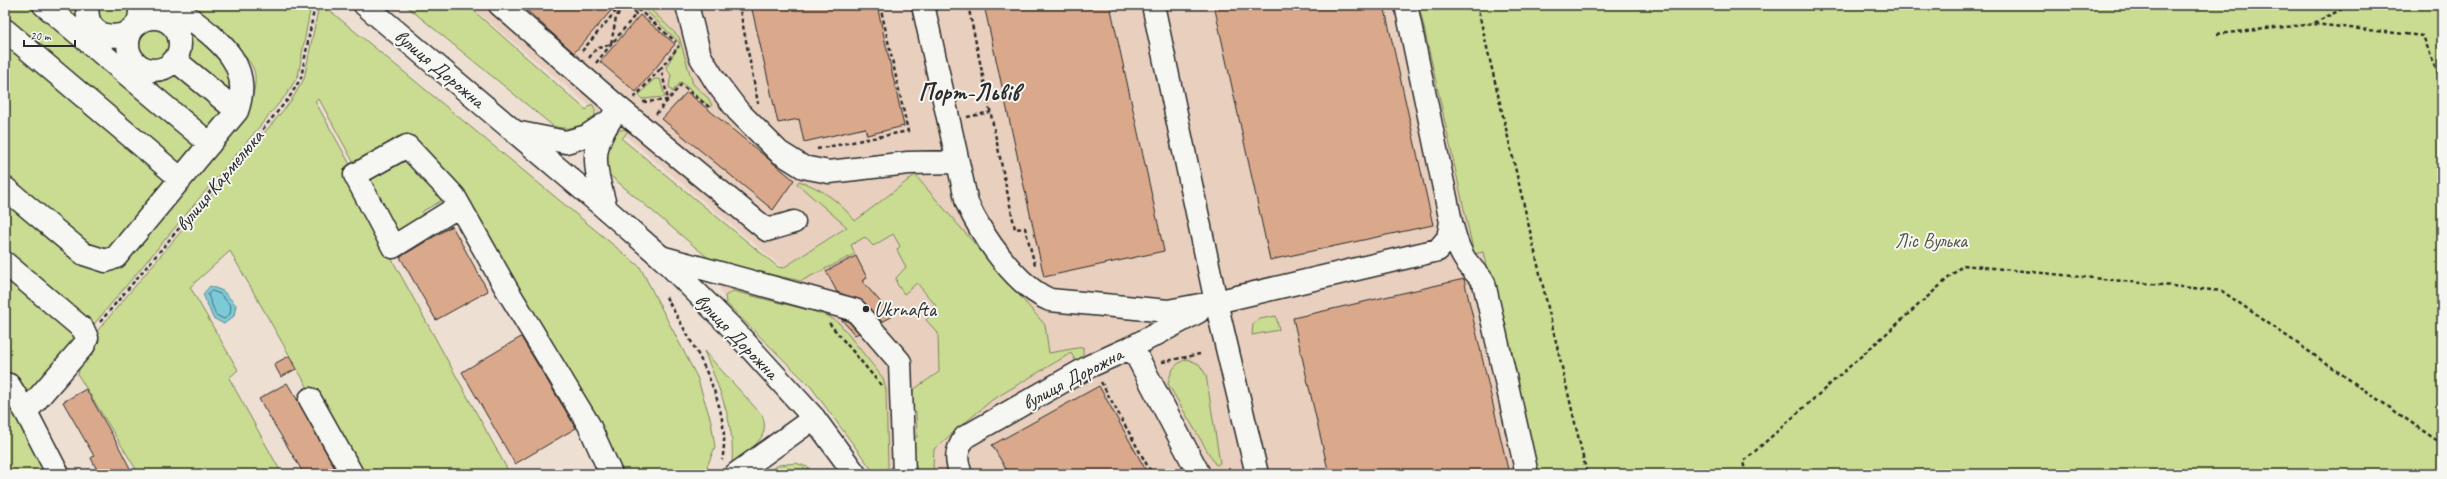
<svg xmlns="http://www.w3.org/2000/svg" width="2447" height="479" font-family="Caveat,sans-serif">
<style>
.built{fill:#e8cfbe}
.green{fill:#c9dc91;stroke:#7a845e}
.water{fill:#7bcad8;stroke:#5b8a93}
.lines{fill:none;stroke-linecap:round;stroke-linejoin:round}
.shore{stroke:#4b6b70;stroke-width:1}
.building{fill:#daa98c;stroke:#2b2b2b}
.minor-casing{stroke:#2b2b2b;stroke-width:25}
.major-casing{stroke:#2b2b2b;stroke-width:25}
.path{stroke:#2b2b2b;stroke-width:2.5;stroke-dasharray:4 3;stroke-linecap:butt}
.minor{stroke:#f6f6f2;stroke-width:22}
.major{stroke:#f6f6f2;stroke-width:22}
.poi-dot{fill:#2b2b2b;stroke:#f6f6f2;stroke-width:1.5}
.labels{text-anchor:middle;stroke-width:4;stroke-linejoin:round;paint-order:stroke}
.street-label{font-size:20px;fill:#2b2b2b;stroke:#f6f6f2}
.park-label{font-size:20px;fill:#525744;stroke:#f6f6f2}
.poi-label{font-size:20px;fill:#2b2b2b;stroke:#f6f6f2;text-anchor:start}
.district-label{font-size:24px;font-weight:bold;fill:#2b2b2b;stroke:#f6f6f2}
</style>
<rect width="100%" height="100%" fill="#eedfd3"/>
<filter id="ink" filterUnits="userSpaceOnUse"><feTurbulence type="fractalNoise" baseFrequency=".025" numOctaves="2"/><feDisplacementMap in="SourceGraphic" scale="8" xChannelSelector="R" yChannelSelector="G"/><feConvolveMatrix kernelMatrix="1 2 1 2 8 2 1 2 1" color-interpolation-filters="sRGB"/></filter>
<g filter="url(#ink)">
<path class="built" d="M469,5H1419L1474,254L1483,252L1534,474H938L933,468L934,449L992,400L1070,353H1049L916,175L855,221L783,268Z
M893,234L901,246L897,250L906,267L899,273L917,283L937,307L939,372L913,390L910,413L916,412L917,437L913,452L917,474H886L888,466L886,390L883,379L828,316L731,292L725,296V301L707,258L713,262L801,281L855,254L851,245L865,237L873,246Z"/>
<path class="green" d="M5,5H31L192,141L194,146L182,164H176L5,21Z
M51,5H83L122,45L126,57L134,67L145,73L182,76L224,111L211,130Z
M95,5H130L131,10L124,24L102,25Z
M143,5H165L224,62L231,81V92L185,54C185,36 180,17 160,12C152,11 149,11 143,5Z
M185,5H311L298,76L286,95L90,329L87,319L5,250V196L103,271L247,111C253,99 259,78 252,66C242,48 202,19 185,5Z
M319,5H323L640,267L697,377L711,421L715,447L704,474H624L465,193L398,136L356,167L319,99L315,101L352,168L345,174L510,474H357L230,251L190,287L238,370L229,378L282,474H139L78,375L80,364L93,336L291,101L304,79Z
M405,5H467L586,110L592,104L595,109V116C583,127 569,131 553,126Z
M634,5H646L679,37L693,84L708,98L712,105L710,107L681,82L672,92L669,86L671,75L666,67L680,43L640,5L636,8Z
M1419,5H2442V474H1534L1483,252L1474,254Z
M135 43a18 18 0 1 1 36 0a18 18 0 1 1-36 0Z
M5,40L168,179L109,251L88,247L5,176Z
M654,79H660L665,97L642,99L639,95Z
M623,129L628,131L622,139L778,267L783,268L847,227L803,189L797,184L799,181C823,189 840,202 855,221L915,175L1045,325L1049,353L1083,347V360L1078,365L1071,353L992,400L934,449L933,467L938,474H917L912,438L917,437L916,412L910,413L913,390L939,372L938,333L926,320L937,307L917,283L904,294L897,284L896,278L906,267L897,250L900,246L893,234L873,246L865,237L851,245L855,254L801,281L713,262L607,173C606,155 603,138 623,129Z
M405,161L409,162L442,196L441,201L423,211L421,220L395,234L369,182L371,179Z
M5,268L78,339L30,393L22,390L14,374L5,375Z
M733,291L816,312L828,316L839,323L883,378L886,390L888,466L886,474H875L811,387L726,303L725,296Z
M1276,316L1279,330L1252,335L1253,324L1260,319Z
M704,351L762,415C772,439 749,449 732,463C735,423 719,388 704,351Z
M1187,359L1199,364L1206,375L1220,463L1217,465L1215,464L1168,384C1171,370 1174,364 1187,359Z
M5,394L53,474H5Z
M796,463L810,468L794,474L783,471L776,474H761L779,465Z"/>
<path class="water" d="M210,286L223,291L236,305L234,316L224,324L213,318L203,294Z"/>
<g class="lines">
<path class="shore" d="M212,291L220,294L231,306L230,314L224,319L216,315L208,295Z"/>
</g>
<path class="building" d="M521,5H616L574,53Z
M751,5H877L904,126L867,135L865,128L804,142L799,119L778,123Z
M984,5H1110L1164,251L1044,277Z
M1214,5H1384L1433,225L1270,260Z
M640,15L675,44L636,92L600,62Z
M687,92L794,180L773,210L662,119Z
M452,226L488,291L436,320L400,257Z
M856,256L867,278L862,281L893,316L882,322L864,302L837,292L826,271Z
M1464,279L1509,474H1329L1293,318Z
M841,319L848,321L859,333L855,335Z
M521,337L576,428L515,464L462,372Z
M289,356L296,369L281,377L274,364Z
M287,383L298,401L338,474H304L259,399Z
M1099,386L1148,474H1009L992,445Z
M86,389L118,445L133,474H99L91,458L94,456L63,402Z"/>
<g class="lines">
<g class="minor-casing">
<path id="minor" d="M44,5L210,144
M88,5C81,49 149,43 139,5
M500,5L619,108L767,230L794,222
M687,5L700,56L716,82L738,111L779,152L803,167L829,172L908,163L957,162
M923,5L967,203C982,236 1016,286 1050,300L1168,311L1216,302L1438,250L1448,238L1451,222L1406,5
M1153,5L1216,302L1257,474
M128 44a26 26 0 1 1 52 0a26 26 0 1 1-52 0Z
M5,30L181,179
M175,60L237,111
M515,132L566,142L587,136L608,122
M5,188L84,254L106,261L116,257L237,111C256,58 209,35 173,5
M459,206L393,247L355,175L407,146L454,196L506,288L589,425L611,474
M606,209C594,162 587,149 619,108
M1451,222C1455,237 1459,254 1470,266C1475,273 1479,275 1484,283L1527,474
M661,257L855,310L900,362L904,474
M5,263L83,329L87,338L84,345L26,412
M1132,347L1199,474
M5,384L9,385L26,412L58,474
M310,399L352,474
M736,474L814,418
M961,474C955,459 956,451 965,437L1090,366L1132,347L1198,312"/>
</g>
<g class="major-casing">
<path id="major" d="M365,5L606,209L661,257L732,328L814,418L855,474"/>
</g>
<path class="path" d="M630,5L636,14L639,10L676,42
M739,5L758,103
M968,5L1015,229L1025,228L1035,265
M1477,5L1587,474
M2314,23L2350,5
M2217,34L2314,24L2423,36L2442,84
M582,51L621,5
M589,58L596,49L611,44L616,18L623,5
M596,63L636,14
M634,98L661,68
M643,102L668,100L661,68L679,46
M656,114L681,85L709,107
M967,117L991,112
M817,149L908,131L880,5
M666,297C691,342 734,406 722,460
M100,322L289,98L301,78L315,5
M829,323L881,385
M1162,362L1200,354
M1101,382L1152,474
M32,474L35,469
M1746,474L1743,462L1963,265L2222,291L2442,444"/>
<use href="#minor" class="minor"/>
<use href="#major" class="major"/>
</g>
</g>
<circle class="poi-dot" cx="866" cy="309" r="4"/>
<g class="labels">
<g class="street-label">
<text transform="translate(440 68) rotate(40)" y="7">вулиця Дорожна</text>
<text transform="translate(219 180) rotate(-50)" y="7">вулиця Кармелюка</text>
<text transform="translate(737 336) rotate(46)" y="7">вулиця Дорожна</text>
<text transform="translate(1072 378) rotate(-28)" y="7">вулиця Дорожна</text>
</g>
<g class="park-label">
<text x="1931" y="247">Ліс Вулька</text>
</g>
<g class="poi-label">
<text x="874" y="316">Ukrnafta</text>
</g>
<g class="district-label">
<text x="969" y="100">Порт-Львів</text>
</g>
</g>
<rect width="2447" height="479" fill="none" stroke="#f6f6f2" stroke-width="20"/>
<rect x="10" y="10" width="2427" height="459" fill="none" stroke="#2b2b2b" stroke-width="1.5" filter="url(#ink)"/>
<path d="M24 40v6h51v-6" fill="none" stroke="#2b2b2b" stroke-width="2"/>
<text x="30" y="40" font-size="12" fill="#2b2b2b" stroke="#f6f6f2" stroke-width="3" paint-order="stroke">20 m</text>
</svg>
